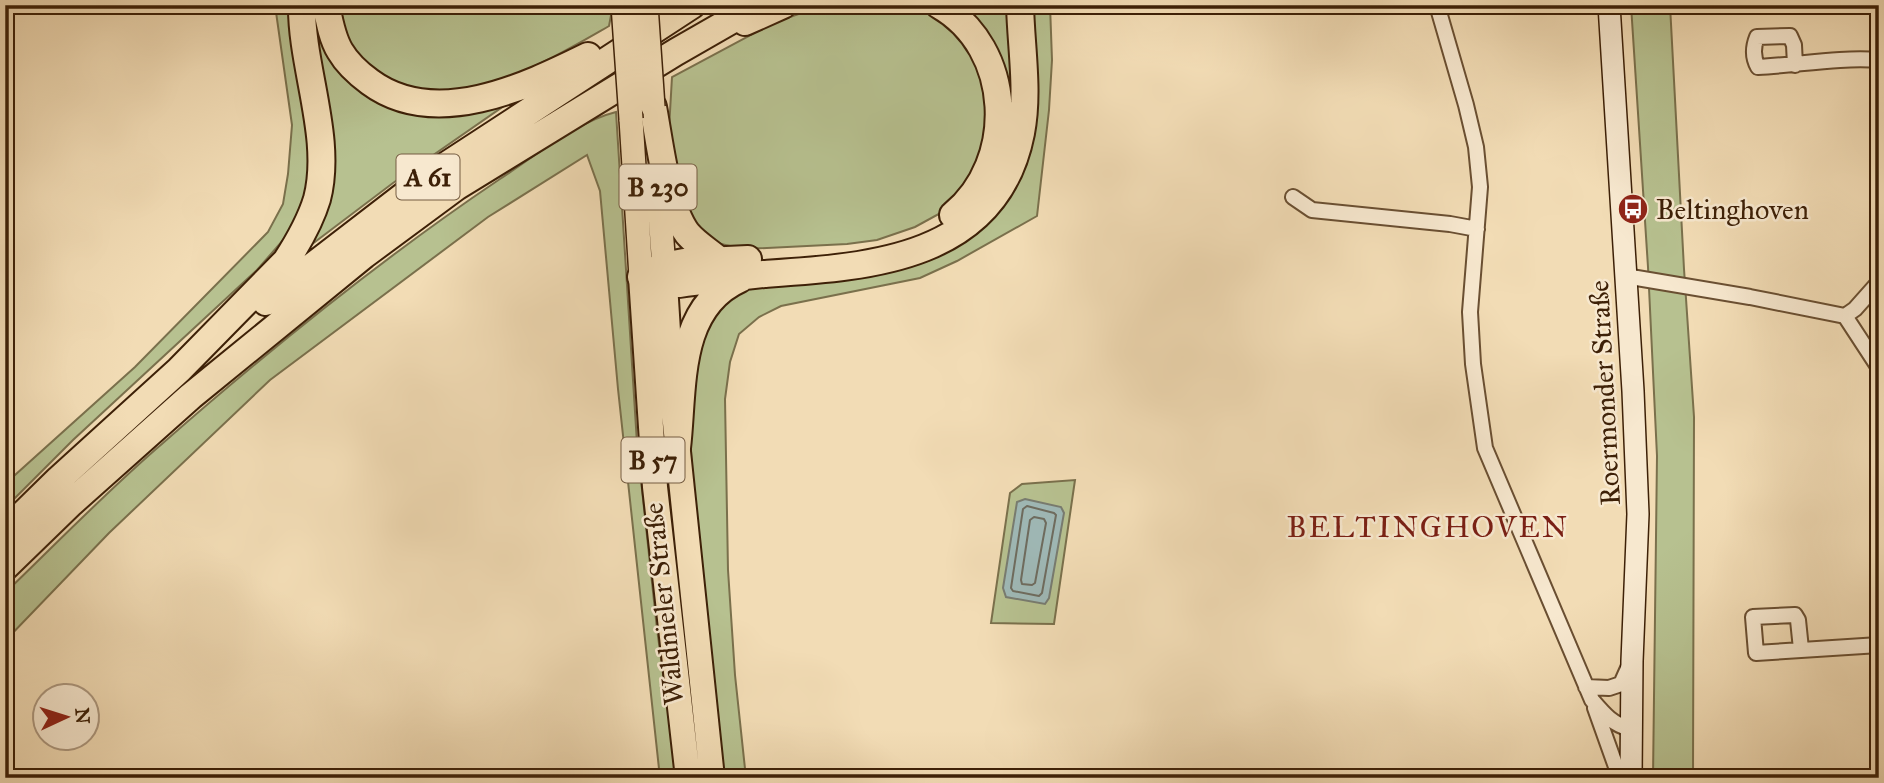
<svg xmlns="http://www.w3.org/2000/svg" width="1884" height="783" font-family="'IM FELL Great Primer',serif">
<style>
.green{fill:#b7c190;stroke:#7a704c;stroke-width:2}
.water{fill:#9fb9b7;stroke:#787c71;stroke-width:2}
.lines{fill:none;stroke-linecap:round;stroke-linejoin:round}
.shore{stroke:#6e6c5f;stroke-width:2}
.minor-casing{stroke:#6a4f32;stroke-width:18}
.secondary-casing{stroke:#3d2007;stroke-width:24}
.primary-casing{stroke:#3d2007;stroke-width:26}
.trunk-casing{stroke:#3d2007;stroke-width:28}
.motorway-casing{stroke:#3d2007;stroke-width:30}
.minor{stroke:#f7e8cf;stroke-width:14}
.secondary{stroke:#f7e8cf;stroke-width:21}
.primary{stroke:#f2dcb5;stroke-width:23}
.trunk{stroke:#f2dcb5;stroke-width:24}
.motorway{stroke:#f2dcb5;stroke-width:26}
.primary-bridge-casing{stroke:#3d2007;stroke-width:26;stroke-linecap:butt}
.primary-bridge{stroke:#f2dcb5;stroke-width:23}
.labels{text-anchor:middle;stroke-width:5;stroke-linejoin:round;paint-order:stroke}
.shield{fill:#f7e8cf;stroke:#755c43;stroke-width:2}
.shield-label{font-size:26px;font-weight:bold;fill:#3d2007}
.poi-label{font-size:28px;fill:#3d2007;stroke:#f7e8cf;text-anchor:start}
.street-label{font-size:28px;fill:#3d2007;stroke:#f7e8cf}
.neighbourhood-label{font-size:30px;letter-spacing:2px;fill:#7a1f14;stroke:#f7e8cf}
</style>
<rect width="100%" height="100%" fill="#f2dcb5"/>
<filter id="stains"><feTurbulence type="fractalNoise" baseFrequency=".00286" numOctaves="4"/><feColorMatrix values="0 0 0 0 .2 0 0 0 0 .09 0 0 0 0 .02 0 0 0 .5 -.17"/></filter>
<radialGradient id="worn" r=".72"><stop offset=".6" stop-color="#630" stop-opacity="0"/><stop offset="1" stop-color="#630" stop-opacity=".3"/></radialGradient>
<path class="green" d="M275,5H291L304,99L311,177L304,201L291,231L257,270L73,440L5,508V484L135,367L268,232L283,204L288,174L292,125Z
M308,5L384,100L527,90L393,183L299,254L316,223Z
M340,5H613L609,26C546,62 450,121 379,72C366,63 353,53 347,37C344,27 342,15 340,5Z
M824,5L919,7L953,25L978,61L991,120L981,160L948,209L915,227L877,240L847,244L744,249L721,244L697,230L677,188L669,129L672,77L773,23Z
M953,5H1013L1016,114L981,201L948,223L1006,122Z
M1031,5H1050L1052,60L1049,110L1037,216L957,261L920,278L781,306L759,317L739,334L730,362L725,399L728,570L735,675L746,778H724L692,480L690,422L693,359L705,323L737,292L752,287L885,270L1016,181L1029,154L1033,121Z
M1631,5H1670L1684,269L1694,417L1693,778H1653L1657,456L1648,267Z
M616,112L637,443L657,629L677,778H660L618,389L600,191L587,155L488,217L270,380L109,533L5,641V593C57,543 108,490 163,443C269,350 380,260 497,181C533,158 575,122 616,112Z
M1075,480L1054,624L991,623L1010,493L1022,484Z"/>
<path class="water" d="M1025,499L1061,507L1064,513L1049,598L1045,604L1006,597L1003,588L1017,502Z"/>
<g class="lines">
<path class="shore" d="M1027,506L1054,513L1056,515L1042,593L1039,596L1013,591L1011,588L1023,509Z
M1034,517L1044,519L1046,523L1035,583L1032,585L1022,584L1021,580L1030,520Z"/>
<g class="minor-casing">
<path id="minor" d="M1437,5L1466,105L1476,147L1480,187L1470,312L1473,364L1485,448L1592,700C1604,714 1612,724 1630,729
M1795,65L1794,45L1790,36L1757,37C1753,47 1753,58 1758,67C1798,65 1839,57 1879,60
M1293,197L1312,210L1450,224L1477,229
M1625,276L1750,297L1845,316L1855,309L1879,282
M1845,316L1879,368
M1801,649L1798,620L1795,615L1753,617L1756,653L1879,645
M1586,687L1609,688L1621,684L1629,666
M1595,708L1620,778"/>
</g>
<g class="secondary-casing">
<path id="secondary" d="M1609,5L1633,391L1638,514L1632,661L1631,778"/>
</g>
<g class="primary-casing">
<path id="primary" d="M631,119L641,277
M657,173L665,282"/>
</g>
<g class="trunk-casing">
<path id="trunk" d="M641,277L655,487L688,778
M665,284L672,394L712,778"/>
</g>
<g class="motorway-casing">
<path id="motorway" d="M326,5C329,20 332,38 340,51C347,63 359,74 370,82C435,130 525,87 588,56
M939,5C1014,48 1018,162 953,215
M745,22L783,5
M653,107C660,143 666,204 687,233C696,244 710,252 720,261
M641,277L665,284H679C708,280 736,277 764,274C869,267 996,260 1021,133C1029,92 1021,47 1020,5
M641,277L663,266L684,262L748,259
M266,302L427,178L692,5
M677,448C684,390 675,308 740,279
M5,532L59,479L179,370L286,261C299,241 310,222 317,199C333,138 301,67 302,5
M5,567L71,503L191,396L364,255L456,187L676,52L758,5"/>
</g>
<use href="#minor" class="minor"/>
<use href="#secondary" class="secondary"/>
<use href="#primary" class="primary"/>
<use href="#trunk" class="trunk"/>
<use href="#motorway" class="motorway"/>
<g class="primary-bridge-casing">
<path id="primary-bridge" d="M623,5L631,119
M646,5L653,107"/>
</g>
<use href="#primary-bridge" class="primary-bridge"/>
</g>
<defs>
<g id="bus-disc" transform="scale(1.575)"><circle r="9.5" fill="#8f2418" stroke="#f7e8cf"/><path d="M-5-6H5V4H4V6H2V4H-2V6H-4V4H-5ZM-3.5-4V0h7V-4ZM-3.5 1.2v1.5H-2V1.2ZM2 1.2v1.5H3.5V1.2Z" fill="#fff"/></g>
</defs>
<g fill-rule="evenodd">
<use href="#bus-disc" x="1633" y="209"/>
</g>
<g class="labels">
<g class="shield">
<rect x="396.5" y="154.5" width="63" height="45" rx="5"/>
<rect x="619.5" y="164.5" width="77" height="45" rx="5"/>
<rect x="621.5" y="437.5" width="63" height="45" rx="5"/>
</g>
<g class="shield-label">
<text x="428" y="186">A 61</text>
<text x="658" y="196">B 230</text>
<text x="653" y="469">B 57</text>
</g>
<g class="poi-label">
<text x="1656" y="219">Beltinghoven</text>
</g>
<g class="street-label">
<text transform="translate(1604 393) rotate(-93)" y="10">Roermonder Straße</text>
<text transform="translate(663 604) rotate(-96)" y="10">Waldnieler Straße</text>
</g>
<g class="neighbourhood-label">
<text x="1428" y="537">BELTINGHOVEN</text>
</g>
</g>
<rect width="1884" height="783" fill="none" stroke="#f2dcb5" stroke-width="28"/>
<rect x="7" y="7" width="1870" height="769" fill="none" stroke="#3d2007" stroke-width="3.5"/>
<rect x="14" y="14" width="1856" height="755" fill="none" stroke="#3d2007" stroke-width="2"/>
<g transform="translate(66 717) rotate(86)"><circle r="33" fill="#f7e8cf" stroke="#ad987f" stroke-width="2"/>
<path d="M0-5L12 26L0 18L-12 26Z" fill="#8f2418"/>
<text y="-10" font-size="19" font-weight="bold" text-anchor="middle" fill="#3d2007">N</text>
</g>
<rect width="100%" height="100%" filter="url(#stains)"/>
<rect width="100%" height="100%" fill="url(#worn)"/>
</svg>
